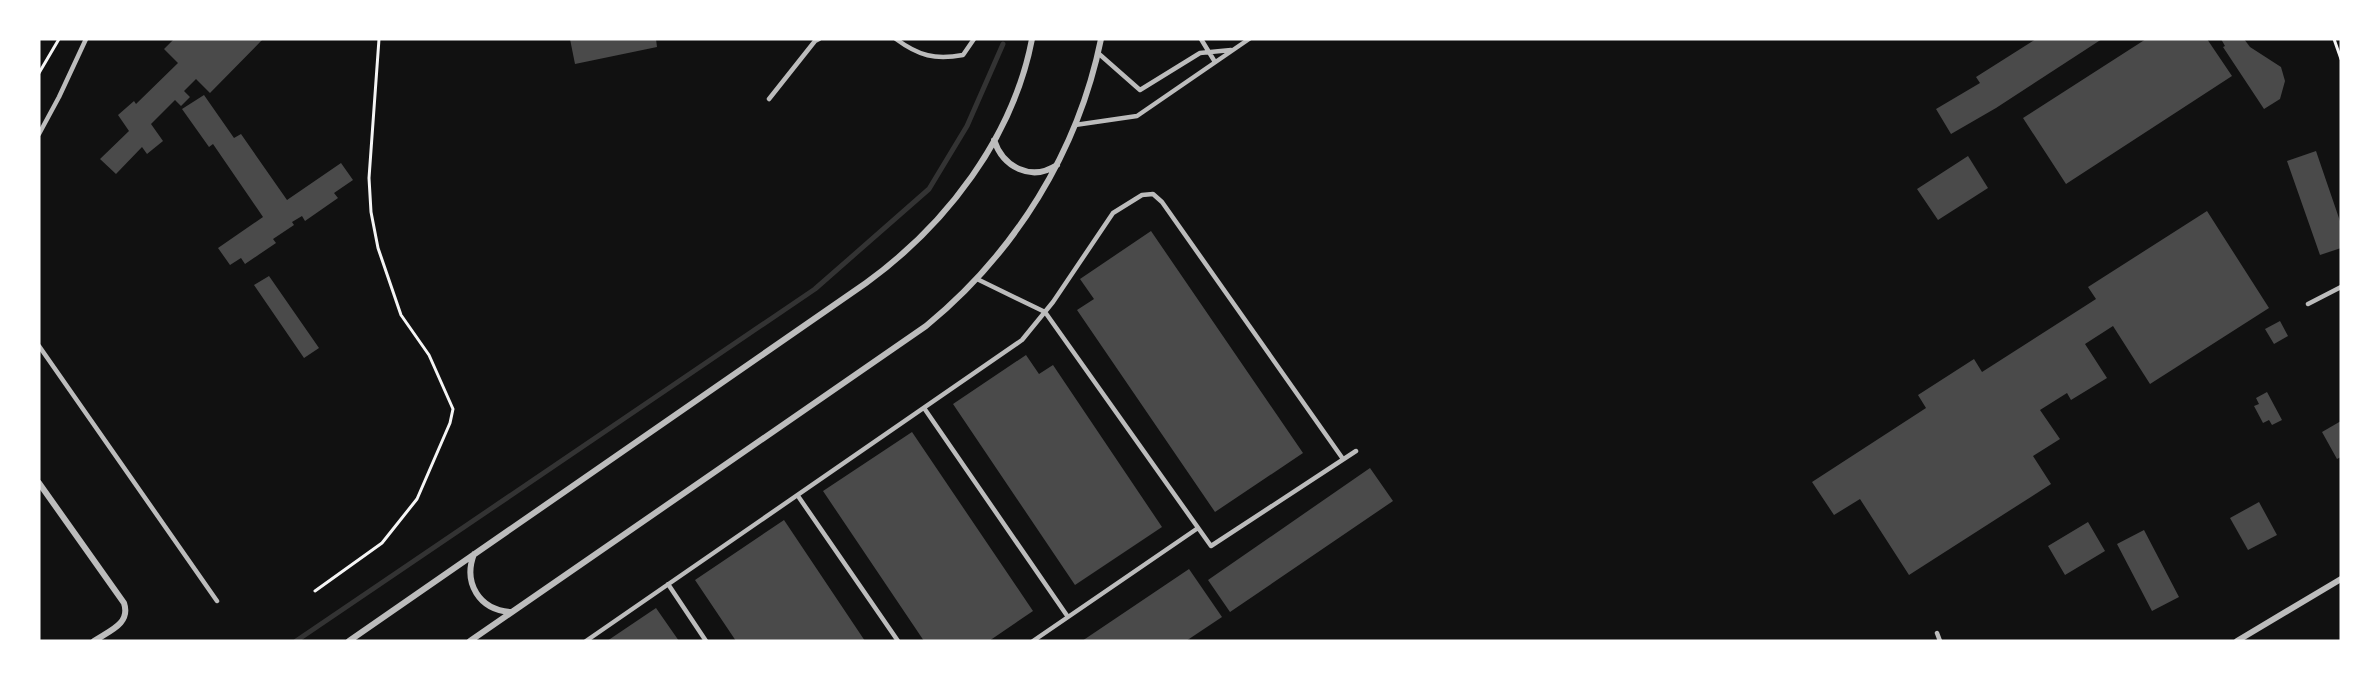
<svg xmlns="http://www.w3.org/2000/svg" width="2380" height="680" font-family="'IBM Plex Sans',sans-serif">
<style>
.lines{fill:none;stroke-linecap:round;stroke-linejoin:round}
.stream{stroke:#333;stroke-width:5}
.building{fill:#4a4a4a}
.path{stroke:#f5f5f5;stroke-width:3}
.service{stroke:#bcbcbc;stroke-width:4.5}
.minor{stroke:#bcbcbc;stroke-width:6}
</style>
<rect width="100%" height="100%" fill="#111"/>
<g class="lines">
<path class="stream" d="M296,641L815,289L929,189L967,126L1003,44"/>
</g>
<path class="building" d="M174,39H263L210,93L196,79L184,91L190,97L181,106L175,100L151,124L163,141L147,154L142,147L116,174L100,159L129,131L118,115L134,101L136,104L178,63L164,49Z
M570,39H656L657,47L575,64Z
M2036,39H2102L1996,108L1951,134L1936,109L1980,83L1976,77Z
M2146,39H2207L2232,76L2066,184L2023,118Z
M2221,39H2244L2250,47L2281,67L2285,81L2280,99L2264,109L2223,47L2225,46Z
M204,95L234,138L241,134L287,200L341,163L353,180L334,193L338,198L305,221L302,216L292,222L294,225L273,239L276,243L245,264L241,258L230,265L218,248L263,217L213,144L209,147L182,109Z
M2316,151L2341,224V248L2320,255L2287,161Z
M1968,156L1988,188L1938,220L1917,189Z
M2207,211L2269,308L2150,384L2113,326L2085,344L2107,378L2071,400L2067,393L2040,410L2060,439L2033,456L2051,484L1909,575L1860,499L1834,515L1812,482L1926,408L1918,395L1974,359L1982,372L2096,299L2088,287Z
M1151,231L1303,453L1215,512L1077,310L1094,299L1080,279Z
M269,276L319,348L304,358L254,285Z
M2280,321L2288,336L2274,344L2265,329Z
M1026,355L1039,374L1053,365L1162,527L1075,585L953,404Z
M2267,392L2282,420L2272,425L2269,420L2263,423L2254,406L2259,404L2256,398Z
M2341,421V457L2337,459L2322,432Z
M912,432L1033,611L989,641H924L823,491Z
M1370,468L1393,501L1230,612L1208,580Z
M2259,502L2277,535L2248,550L2230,518Z
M784,520L865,641H736L695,580Z
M2088,522L2105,551L2065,575L2048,546Z
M2144,530L2179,597L2152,611L2117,544Z
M1189,569L1222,617L1186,641H1082Z
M656,608L679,641H607Z"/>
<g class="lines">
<path class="path" d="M2334,39L2341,59
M39,73L59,39
M315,591L382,543L417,499L450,423L453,409L429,355L401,315L378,248L371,212L369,178L379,39"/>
<path class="service" d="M896,39C919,56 935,60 963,55L974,39
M1201,39L1215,62
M1098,53L1140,90L1200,53L1231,50
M769,99L815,41L819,39
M1075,125L1137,116L1249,39
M39,134L59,97L86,39
M977,279L1045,312L1211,546L1356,451
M2308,304L2341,287
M39,346L217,601
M924,408L1068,617
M798,496L898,641
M668,584L706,641
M1937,633L1940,641
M586,641L1022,340L1053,302L1113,213L1142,195L1153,194L1162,202L1343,459
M1033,641L1198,528"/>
<path class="minor" d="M994,140C1003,167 1031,182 1057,165
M39,483L124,603C131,624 109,631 94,641
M474,554C463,583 479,610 511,612
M349,641L866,283C946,225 1013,138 1032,39
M470,641L926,326C1015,253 1078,152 1101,39
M2237,641L2341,579"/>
</g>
<rect width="2380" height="680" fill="none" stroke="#ffffff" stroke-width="81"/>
</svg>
